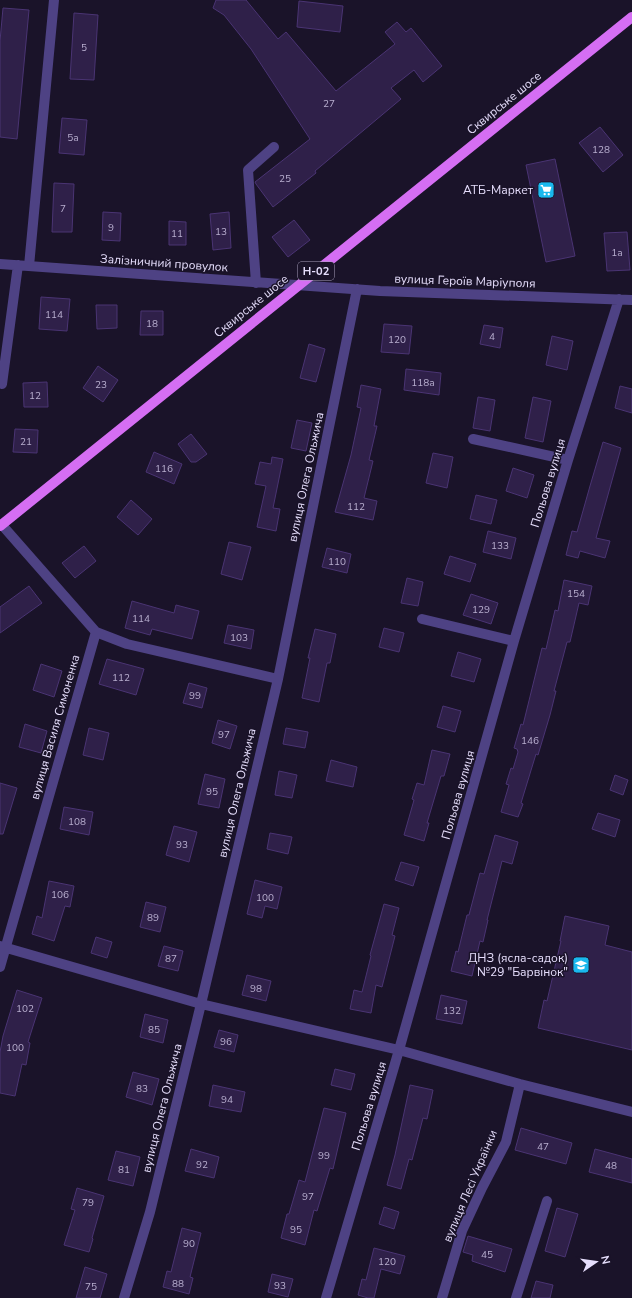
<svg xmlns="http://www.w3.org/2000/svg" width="632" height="1298" font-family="'Nunito Sans',sans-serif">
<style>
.building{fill:#2f2049;stroke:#4a3473}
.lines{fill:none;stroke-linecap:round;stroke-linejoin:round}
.minor{stroke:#4e4284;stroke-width:10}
.major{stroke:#d56ef3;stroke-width:10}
.labels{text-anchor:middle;stroke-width:3;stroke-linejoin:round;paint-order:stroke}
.number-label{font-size:10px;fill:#b8aecf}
.shield{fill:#1a1329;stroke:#a9a1bd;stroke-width:1}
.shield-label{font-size:11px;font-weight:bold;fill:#e6defc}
.street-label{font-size:12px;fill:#e6defc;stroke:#1a1329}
.poi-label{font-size:12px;fill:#e6defc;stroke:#1a1329;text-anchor:end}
</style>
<rect width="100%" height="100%" fill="#1a1329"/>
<path class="building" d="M216,0H246L278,39L286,32L336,91L395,44L385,32L397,22L406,32L411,28L442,66L423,82L414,70L391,88L401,99L315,171L316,173L273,207L256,184L255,182L310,139L251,49L224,15L213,8Z
M299,1L343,6L340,32L297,27Z
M3,8L29,10L17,139L0,137V41Z
M74,13L98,15L94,80L70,79Z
M62,118L87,120L84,155L59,153Z
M600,127L623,155L603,172L579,143Z
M555,159L575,256L546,262L526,165Z
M54,183L74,184L72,232H52Z
M103,212L121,213L120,241L102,240Z
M229,212L231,248L213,250L210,214Z
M294,220L310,240L288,257L272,237Z
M169,221L186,222V245H169Z
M627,232L630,270L607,271L604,233Z
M41,297L70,299L67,331L39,329Z
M96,305H117V328L97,329Z
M141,311H163V335H140Z
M384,324L412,326L409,354L381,352Z
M484,325L503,328L500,348L480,344Z
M552,336L573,341L567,370L546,365Z
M309,344L325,349L316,382L300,378Z
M98,366L118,380L103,402L83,388Z
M406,369L441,373L439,395L404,390Z
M47,382L48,407H24L23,383Z
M361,385L381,389L374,426H377L369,460L373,461L364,498L377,501L373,520L335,512L351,455L361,408L357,407Z
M620,386L632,389V413L615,408Z
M478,397L495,400L490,431L473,428Z
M533,397L551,401L543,442L525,438Z
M297,420L312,423L306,451L291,448Z
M15,429L38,430L37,453L13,452Z
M191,434L207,454L196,462H191L178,444Z
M603,442L621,448L596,538L610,541L605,558L580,551L578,558L566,555L572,531L577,532L590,486Z
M154,452L182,464L174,484L146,472Z
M433,453L453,457L447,488L426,483Z
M272,457L283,459L273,508L280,509L276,531L257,527L266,486L255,484L260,462L271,464Z
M513,468L534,475L527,498L506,491Z
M476,495L497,500L491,524L470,519Z
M131,500L152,519L138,535L117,517Z
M488,531L516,538L511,559L483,552Z
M229,542L251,547L242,580L221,574Z
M84,546L96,561L75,578L62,563Z
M327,548L351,554L347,573L322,567Z
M450,556L476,564L470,582L444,574Z
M407,578L423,582L418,606L401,603Z
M564,580L592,586L588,605L579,603L570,642H567L554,691H556L550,715L538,755L536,754L521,803L523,804L518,817L501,812L509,785L506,784L511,768L513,769L518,752L517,749L514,748L521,724L523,725L542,648L546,649L555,610L558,611Z
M29,586L42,603L0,633V607Z
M471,594L498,603L491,624L463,615Z
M132,601L174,613L176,605L199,611L192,639L152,629L150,635L125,628Z
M228,625L254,630L251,649L224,643Z
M384,628L404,633L399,652L379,647Z
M315,629L336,634L330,663H327L319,702L302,698L310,658H308Z
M458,652L481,659L474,682L451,676Z
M107,659L144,669L136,695L99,684Z
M41,664L62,671L54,697L33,690Z
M189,683L207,688L202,708L183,703Z
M443,706L461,711L455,732L437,727Z
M218,720L237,726L230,749L212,743Z
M25,724L47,731L41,753L19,747Z
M89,728L109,733L103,760L83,755Z
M286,728L308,732L305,748L283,744Z
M432,750L450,754L444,776H441L427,823H429L424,841L404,835L414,800L412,799L417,783L424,785Z
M331,760L357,767L353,787L326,781Z
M279,771L297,775L292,798L275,795Z
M205,774L225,779L219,808L198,804Z
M615,775L628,780L623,795L610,790Z
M0,783L17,788L3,834H0Z
M64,807L93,812L89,835L60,829Z
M598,813L620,820L615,837L592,829Z
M174,826L197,832L189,862L166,855Z
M270,833L292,837L288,854L267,849Z
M495,835L518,842L512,864L502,861L487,920H488L483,942L480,941L472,976L451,971L456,951L458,952L467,915H469L480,873L484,874Z
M401,862L419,867L413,886L395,880Z
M255,880L282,887L277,909L265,906L262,918L247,914Z
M49,881L74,886L70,907L65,906L54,941L32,934L37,916L42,918Z
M146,902L166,907L160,932L140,927Z
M384,904L399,908L392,935L395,936L382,987L376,985L371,1013L350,1009L354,990L362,992L371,956L370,955Z
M565,916L609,926L605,945L632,952V1050L538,1028L544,1000L547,1001L561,941H560Z
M96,937L112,942L107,958L91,953Z
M164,946L183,951L178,971L158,966Z
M247,975L271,981L266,1001L242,995Z
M17,990L42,998L28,1042L30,1043L26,1065L22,1064L15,1096L0,1093V1052L3,1036Z
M441,995L467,1001L462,1024L436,1019Z
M145,1014L168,1020L163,1043L140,1037Z
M219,1030L238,1035L234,1052L214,1047Z
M335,1069L355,1074L351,1090L331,1085Z
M133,1072L159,1079L152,1105L126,1097Z
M213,1085L245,1092L241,1112L209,1106Z
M410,1085L433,1090L427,1119L423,1118L412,1160L409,1159L401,1189L387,1185L395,1155Z
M324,1108L346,1113L333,1169L330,1168L317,1211L314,1210L305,1245L281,1238L287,1214H289L299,1180L305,1182Z
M521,1128L572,1143L566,1164L515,1150Z
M191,1149L219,1157L214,1178L185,1171Z
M595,1149L632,1159V1183L589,1172Z
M116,1151L140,1157L133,1186L108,1180Z
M77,1188L104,1196L92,1238L93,1239L89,1252L64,1245L75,1210L71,1209Z
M384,1207L399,1212L394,1229L379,1224Z
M557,1208L578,1214L565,1257L545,1251Z
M182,1228L201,1233L190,1277L193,1278L189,1294L163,1287L167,1271L171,1272Z
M468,1236L512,1249L505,1272L472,1261L473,1255L463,1252Z
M374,1248L405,1256L400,1274L381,1269L374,1298H368L358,1295L362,1279L366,1280Z
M85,1267L107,1274L100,1298H76Z
M272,1274L293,1279L288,1297L268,1292Z
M536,1281L553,1285L550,1298H531Z"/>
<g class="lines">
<path class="minor" d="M0,264L380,291L632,300
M29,266L54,0
M256,283L248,170L274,147
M2,384L18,265
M473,439L568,460
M422,619L514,641
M96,632L127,644L278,679
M0,946L201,1004L399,1050L520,1084L632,1112
M0,967L96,632L2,525
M124,1298L150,1212L201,1004L278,679L357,289
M326,1298L399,1050L514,641L568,460L619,299
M442,1298L462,1231L482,1188L506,1142L520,1084
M516,1298L547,1201"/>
<path class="major" d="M0,526L632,17"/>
</g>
<defs>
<g id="supermarket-square" transform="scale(0.9)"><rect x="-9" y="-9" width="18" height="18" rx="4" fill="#1ab8ed" stroke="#1a1329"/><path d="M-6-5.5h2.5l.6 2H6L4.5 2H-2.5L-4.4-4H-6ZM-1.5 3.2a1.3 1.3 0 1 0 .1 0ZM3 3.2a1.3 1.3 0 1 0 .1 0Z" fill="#fff"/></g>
<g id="school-square" transform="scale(0.9)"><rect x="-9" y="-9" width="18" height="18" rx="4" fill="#1ab8ed" stroke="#1a1329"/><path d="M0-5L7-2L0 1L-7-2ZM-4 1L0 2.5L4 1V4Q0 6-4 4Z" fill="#fff"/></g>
</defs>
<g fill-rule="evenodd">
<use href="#supermarket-square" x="546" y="190"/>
<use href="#school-square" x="581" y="965"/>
</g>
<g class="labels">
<g class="number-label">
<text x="84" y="51">5</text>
<text x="329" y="107">27</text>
<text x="73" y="141">5а</text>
<text x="601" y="153">128</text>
<text x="285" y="182">25</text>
<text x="63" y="212">7</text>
<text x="111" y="231">9</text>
<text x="221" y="235">13</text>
<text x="177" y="237">11</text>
<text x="617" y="256">1а</text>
<text x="54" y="318">114</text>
<text x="152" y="327">18</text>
<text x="492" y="340">4</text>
<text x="397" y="343">120</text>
<text x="423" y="386">118а</text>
<text x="101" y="388">23</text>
<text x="35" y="399">12</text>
<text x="26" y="445">21</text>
<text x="164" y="472">116</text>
<text x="356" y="510">112</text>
<text x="500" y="549">133</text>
<text x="337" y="565">110</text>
<text x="576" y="597">154</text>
<text x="481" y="613">129</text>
<text x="141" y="622">114</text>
<text x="239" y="641">103</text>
<text x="121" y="681">112</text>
<text x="195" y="699">99</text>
<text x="224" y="738">97</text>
<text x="530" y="744">146</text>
<text x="212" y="795">95</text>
<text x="77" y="825">108</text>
<text x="182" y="848">93</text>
<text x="60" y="898">106</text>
<text x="265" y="901">100</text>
<text x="153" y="921">89</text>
<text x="171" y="962">87</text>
<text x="256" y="992">98</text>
<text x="25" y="1012">102</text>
<text x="452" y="1014">132</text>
<text x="154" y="1033">85</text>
<text x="226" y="1045">96</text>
<text x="15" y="1051">100</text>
<text x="142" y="1092">83</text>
<text x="227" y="1103">94</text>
<text x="543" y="1150">47</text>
<text x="324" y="1159">99</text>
<text x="202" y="1168">92</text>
<text x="611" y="1169">48</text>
<text x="124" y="1173">81</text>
<text x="308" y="1200">97</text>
<text x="88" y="1206">79</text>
<text x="296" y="1233">95</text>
<text x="189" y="1247">90</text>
<text x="487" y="1258">45</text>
<text x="387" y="1265">120</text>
<text x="178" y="1287">88</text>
<text x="280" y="1289">93</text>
<text x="91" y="1290">75</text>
</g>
<rect class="shield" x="298" y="262" width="36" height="18" rx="3"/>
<g class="shield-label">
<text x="316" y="275">Н-02</text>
</g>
<g class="street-label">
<text transform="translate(504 103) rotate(-39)" y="4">Сквирське шосе</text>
<text transform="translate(164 263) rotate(4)" y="4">Залізничний провулок</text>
<text transform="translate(465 281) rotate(2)" y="4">вулиця Героїв Маріуполя</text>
<text transform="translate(251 306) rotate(-39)" y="4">Сквирське шосе</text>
<text transform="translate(306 477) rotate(-78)" y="4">вулиця Олега Ольжича</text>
<text transform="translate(548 483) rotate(-73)" y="4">Польова вулиця</text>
<text transform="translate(55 727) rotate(-74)" y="4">вулиця Василя Симоненка</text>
<text transform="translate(237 793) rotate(-77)" y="4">вулиця Олега Ольжича</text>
<text transform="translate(458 795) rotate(-74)" y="4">Польова вулиця</text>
<text transform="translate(369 1106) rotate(-73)" y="4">Польова вулиця</text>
<text transform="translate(162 1108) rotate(-76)" y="4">вулиця Олега Ольжича</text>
<text transform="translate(470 1186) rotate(-67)" y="4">вулиця Лесі Українки</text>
</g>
<g class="poi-label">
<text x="533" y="194">АТБ-Маркет</text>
<text x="568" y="962">ДНЗ (ясла-садок)<tspan x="568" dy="14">№29 "Барвінок"</tspan></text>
</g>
</g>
<g transform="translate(596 1262) rotate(77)" stroke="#1a1329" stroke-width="3" paint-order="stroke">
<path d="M0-3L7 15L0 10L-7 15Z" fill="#e6defc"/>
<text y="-6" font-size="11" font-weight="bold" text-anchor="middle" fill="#e6defc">N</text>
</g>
</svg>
